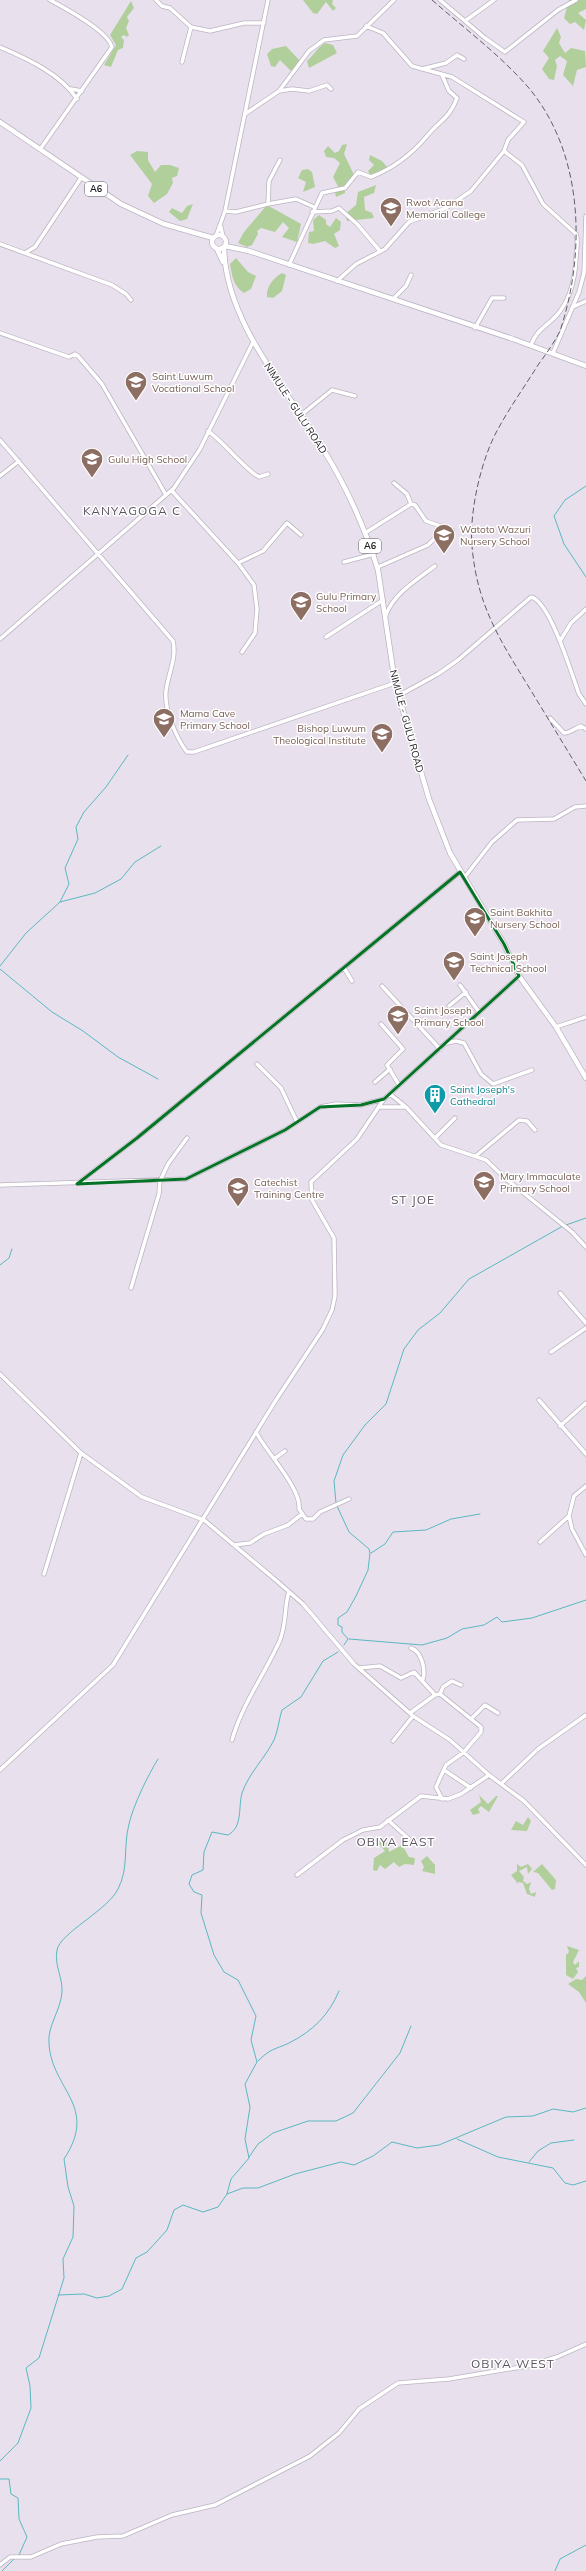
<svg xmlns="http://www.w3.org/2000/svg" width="586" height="2571" font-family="Mulish,sans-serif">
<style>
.green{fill:#b1cf9b}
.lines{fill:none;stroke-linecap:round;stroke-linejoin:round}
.stream{stroke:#59b9c0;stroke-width:1}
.minor-casing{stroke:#bcb4c1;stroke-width:5}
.major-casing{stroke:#bcb4c1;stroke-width:6}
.minor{stroke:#fff;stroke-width:3.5}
.major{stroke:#fff;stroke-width:4.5}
.rail{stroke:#625d65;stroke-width:1;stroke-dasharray:6 3;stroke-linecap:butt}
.marked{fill:none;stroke:#057326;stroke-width:3;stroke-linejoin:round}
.labels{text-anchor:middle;stroke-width:3;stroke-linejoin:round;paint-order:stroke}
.shield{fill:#fff;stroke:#615f62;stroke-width:1}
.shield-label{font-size:9px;font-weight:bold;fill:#1d1a1f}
.education-label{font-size:10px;fill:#785e54;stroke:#fff;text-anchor:start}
.street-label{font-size:10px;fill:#1d1a1f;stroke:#fff}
.culture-label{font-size:10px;fill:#0d838f;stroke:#fff;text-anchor:start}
.quarter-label{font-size:12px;letter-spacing:1px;fill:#5a525e;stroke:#fff}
</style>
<rect width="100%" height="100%" fill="#e9e0ee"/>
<path class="green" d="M303,0H333L332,4L336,8L333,11L326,2L317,14L313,13Z
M569,0H586V9L578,13L586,20L584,30L575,22L570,24L564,18Z
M131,1L134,8L127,17L129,21L126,28L129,35L127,37L124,35L121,37L124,40L123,48L118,50L111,67L104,65L116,45L110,35Z
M557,28L561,37L559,43L565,53L571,48L585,51L586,67L577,70L573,86L563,75L567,61L560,56L555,60L557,66L554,80L549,79L542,69L549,58L543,51Z
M325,43L333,45L337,53L309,68L307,61C314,55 316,49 325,43Z
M286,46L300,61L293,73L280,60L275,67L271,66L267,54L272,49Z
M347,144L344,154L355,177L345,188V193L336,197L335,193L339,188L333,177L340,163L334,158L326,157L324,151L328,146L335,153L339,151L342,145Z
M137,151L148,152V160L155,172L161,165H170L179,168L177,176L172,178L173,183L167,194L154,203L148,196L152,184L130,155Z
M370,155L382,161L388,168L370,175L368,171L374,165L369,160Z
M308,169L312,172L315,187L303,192L306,182L298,178L302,170Z
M376,185L374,193L364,197L365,210L372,213L374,218L347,221L345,214L356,205L358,192Z
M193,204L187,219L180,221L169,212L172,208L182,213L187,206Z
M267,205L301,224L297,242L282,237L289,228L283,222L275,232L261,228L257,231L258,234L252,245L247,247L238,243L244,232Z
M319,215L326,220V224L330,227L336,218L341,222L340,230L334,234L339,246L335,248L325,241L313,244L308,243L309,232L314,231L313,220Z
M236,258L248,272L256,276L251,289L244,293C233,286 232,275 230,264Z
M282,273L286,275L282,291L273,298L267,297C266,287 274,277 282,273Z
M479,1795L488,1804L496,1796H498L489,1812L481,1806L478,1809L480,1813L473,1815L470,1810L481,1802Z
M528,1817L531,1821L527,1831L511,1830L516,1821L523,1825Z
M376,1837L382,1843H388L389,1852L402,1845L409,1857L415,1858L414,1865L405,1864L399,1867L394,1862L385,1869L380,1865L377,1871L373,1870L374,1858L385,1851L375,1840Z
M427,1856L435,1865V1874L422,1871L424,1867L421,1861Z
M517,1864L521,1867L528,1864L532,1869L528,1874L527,1867L519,1871L524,1877L523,1881L527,1884L531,1882L529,1889L531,1894L536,1892L535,1897L527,1894L523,1883L518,1882V1884L511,1875L517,1871Z
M542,1864L556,1880L555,1889L552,1890L538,1873L533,1872Z
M567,1946L579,1950L573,1962L575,1965L579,1961V1967L576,1968L578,1972L573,1979L566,1975V1955L569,1952Z
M586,1976V2003L579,1992L568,1984L576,1979L582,1980Z"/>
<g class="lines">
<path class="stream" d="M586,486L565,500L554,516L564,544L586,577
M60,902L95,893L121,879L135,862L161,846
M0,966L26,933L60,902L69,884L65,868L78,839L76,827L84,812L106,787L128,755
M0,969L52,1012L83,1031L118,1057L158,1079
M566,1225L586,1218
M0,1265L9,1258L12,1249
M336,1503L334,1481L343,1455L365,1425L386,1404L404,1349L418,1330L440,1313L469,1279L563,1226
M337,1506L349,1532L369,1549L370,1553L368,1570L356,1596L347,1612L338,1618V1625L342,1627V1632L348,1639L344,1645
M371,1553L385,1544L393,1532L426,1530L451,1519L480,1514
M349,1639L422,1645L447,1638L462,1629L484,1625L497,1617L502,1622L532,1618L586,1600
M258,2061C271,2048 274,2050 289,2043C313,2031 329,2015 339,1991
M457,2139L498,2157L553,2168L565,2183L573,2185L586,2181
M249,2157L258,2144L273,2133L308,2121H336L353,2113L400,2053L411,2026
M529,2162L538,2151L551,2143L574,2140
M227,2194L243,2188H258L295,2174L341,2162L354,2165L373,2156L392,2142L417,2148L439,2145L506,2117L533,2116L553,2109L573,2112L586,2108
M58,2295L84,2294L97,2298L109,2296L122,2289L136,2258L147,2252L167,2230L174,2210L183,2205L203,2212L218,2207L227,2194L231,2179L249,2158L245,2139L250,2107L245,2084L257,2062L251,2040L256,2016L238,1980L224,1972L214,1955L201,1913L202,1895L194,1892L189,1884L192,1875L203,1870L204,1852L212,1832L228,1835C243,1827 238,1808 242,1793C249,1773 265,1758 274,1740C278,1731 279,1719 282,1710L301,1697L323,1661L338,1652
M0,2461L18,2443L31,2408L30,2386L26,2368L39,2358L64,2278L63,2259L73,2237L74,2206L68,2187L64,2159C99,2106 52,2090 49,2044C47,2026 61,2010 62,1992C63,1978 54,1965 57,1950C60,1933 108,1910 118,1889C129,1868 123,1847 129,1824C133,1806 148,1775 158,1759
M0,2479H9L11,2494L18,2498L19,2519L27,2537L19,2555
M2,2571L15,2558
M555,2571L560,2559L586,2545"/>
<g class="minor-casing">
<path id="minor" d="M156,0L162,6L170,8L191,27L210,31L244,23H264
M440,0L485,38L505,52L558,10L576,0
M465,21L494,0
M366,26L383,33L412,66L452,77L524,122L508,140L504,151L522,165L543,204L576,234C579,241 576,251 576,258C575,279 571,300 556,316C545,328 537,329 531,345
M0,47C26,58 61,74 77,99
M182,62L191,27
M422,69L446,63L457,55L464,59
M71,89L82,91
M279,91L309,51L324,40L357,36L394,0
M245,114L279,91L292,89L309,91L327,85L331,89
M41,148L112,47C108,31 65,8 50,0
M268,204L296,199L314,207
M225,211L236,212L268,204L269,181L280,160
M312,212L332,211L339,208L357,224L380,251
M221,227L223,237
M216,236L225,211L268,0
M0,244L112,285L126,294L131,300
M25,253L35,247L81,178
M289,265L322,193L345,188L358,172L371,177C394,168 412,154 427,136C439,121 450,118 457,98L449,91L442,75
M337,281L356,264L385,249L409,222L446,208L471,191L504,151
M393,299L406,286L411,275
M573,307L586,301
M475,328L492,298H504
M0,333L69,357L75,354L78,356L102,384L166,495
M553,353L579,292L584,273L586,216
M301,415L332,390L355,396
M208,431C224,442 244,469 259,477L268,474
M0,440L173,641C177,658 168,674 166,691C164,709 176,738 187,752H194L395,683
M0,476L19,461
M394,483L407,494L411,504
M172,491L238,563L263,551L287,523L301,535
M365,533L411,504L415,505L426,521L452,530
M344,562L374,554
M238,563L254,585L257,609L255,633L242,652
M378,567L428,545L446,527
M386,615C393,594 418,579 435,566
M326,637L383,600
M0,639L174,488L200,449L253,342
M560,641L571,623L586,609
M398,696L438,674L458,660L531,597C550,601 572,675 579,694L586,704
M550,718L564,733C570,733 575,728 581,726L586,729
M464,878L492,842L517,820L554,819L575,807L586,806
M344,968L352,981
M460,985L479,1012
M382,986L440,1049
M449,1006L466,992
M381,1024L403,1049L387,1065L399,1085
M556,1027L586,1017
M447,1043L456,1041L464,1043L481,1074L493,1084L532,1070
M257,1064L281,1088L297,1122
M375,1082L390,1069
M390,1094L406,1107L441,1145L486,1160L506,1179L572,1232L586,1247
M379,1107H405
M435,1138L455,1118
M477,1155L519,1120L527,1121L535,1130
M78,1183L137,1138L460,872
M0,1185L186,1179L285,1130L320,1107L336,1104L361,1105L384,1099L519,976
M131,1288L159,1194L160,1181L168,1164L187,1138
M560,1293L586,1323
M551,1352L586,1328
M0,1374L81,1453L142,1497L204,1520L278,1582L303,1604L354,1664L413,1716L450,1740L489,1775L524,1801L586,1865
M539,1400L586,1454
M560,1426L586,1403
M256,1432C266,1452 302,1489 299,1509L306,1519H313L320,1512L349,1499
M274,1459L285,1451
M569,1516L572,1529L586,1555
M540,1542L569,1516L574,1496L586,1486
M234,1545L250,1543L264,1534L288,1525L302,1514
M44,1574L81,1453
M411,1648C421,1651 426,1669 423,1679
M359,1668L380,1666L401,1678L414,1672L435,1695
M440,1694L443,1687L452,1681L461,1685
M410,1713L435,1695L440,1694L481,1727V1732L464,1752L446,1765L436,1787L442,1799
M471,1719L485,1705L498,1713
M232,1740C242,1704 265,1674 280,1640C287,1622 284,1605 289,1592
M393,1741L413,1716
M0,1770L113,1665L276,1400L323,1329L332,1310L335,1296L334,1238L312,1200L311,1182L357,1139L384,1099
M444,1770L471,1788
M502,1783L538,1749L586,1715
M388,1820L409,1839
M297,1875L343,1840L363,1830L380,1827L421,1796L448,1799L461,1794L489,1775
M0,2565L10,2557H31L61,2544L97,2537L123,2536L172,2515L215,2505L310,2456L339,2433L359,2409L398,2383L449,2379L527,2366L557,2357L586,2344"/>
</g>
<g class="major-casing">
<path id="major" d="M0,122L121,204L164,224L213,238
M212 242a7 7 0 1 1 14 0a7 7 0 1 1-14 0Z
M225,246L249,251L513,339L586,366
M224,247C225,321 286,388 323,449C346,486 365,528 378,570L395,683L429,799L450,853L504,944L519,976L556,1027L586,1078
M217,249L223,262"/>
</g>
<use href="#minor" class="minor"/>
<use href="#major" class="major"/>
<path class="rail" d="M432,0C464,28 500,55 528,87C584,153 586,253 560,331C554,343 546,354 538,365C525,386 510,407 498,429C481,459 469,513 472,546C477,606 500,640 530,689C549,720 567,750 586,781"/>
</g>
<path class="marked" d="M460,872L504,944L519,976L384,1099L361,1105L320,1107L285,1130L186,1179L77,1184L137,1138Z"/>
<defs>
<g id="school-pin" transform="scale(1.15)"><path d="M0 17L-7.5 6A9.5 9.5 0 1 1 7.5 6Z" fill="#8d6e63" stroke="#fff"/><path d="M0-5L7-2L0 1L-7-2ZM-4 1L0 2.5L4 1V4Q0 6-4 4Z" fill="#fff"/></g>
<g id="building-pin" transform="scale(1.15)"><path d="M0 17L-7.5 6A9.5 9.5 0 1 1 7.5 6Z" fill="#0f9aa8" stroke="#fff"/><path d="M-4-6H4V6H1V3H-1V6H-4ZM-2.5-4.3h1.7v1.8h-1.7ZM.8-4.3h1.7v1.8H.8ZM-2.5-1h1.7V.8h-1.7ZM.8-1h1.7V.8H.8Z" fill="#fff"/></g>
</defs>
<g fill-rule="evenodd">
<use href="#school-pin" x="391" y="208"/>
<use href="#school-pin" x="136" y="382"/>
<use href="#school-pin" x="92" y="459"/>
<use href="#school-pin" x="444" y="535"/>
<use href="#school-pin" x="301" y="602"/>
<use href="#school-pin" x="164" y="719"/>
<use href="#school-pin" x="382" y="734"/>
<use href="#school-pin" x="475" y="918"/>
<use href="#school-pin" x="454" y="962"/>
<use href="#school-pin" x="398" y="1016"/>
<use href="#building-pin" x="435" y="1095"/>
<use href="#school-pin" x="484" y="1182"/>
<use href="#school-pin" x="238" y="1188"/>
</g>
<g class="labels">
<g class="shield">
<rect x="85" y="182" width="22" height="14" rx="3"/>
<rect x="359" y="539" width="22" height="14" rx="3"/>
</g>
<g class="shield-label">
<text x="96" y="192">A6</text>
<text x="370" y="549">A6</text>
</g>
<g class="education-label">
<text x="406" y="206">Rwot Acana<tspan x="406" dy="12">Memorial College</tspan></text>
<text x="152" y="380">Saint Luwum<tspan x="152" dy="12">Vocational School</tspan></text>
<text x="108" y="463">Gulu High School</text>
<text x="460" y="533">Watoto Wazuri<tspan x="460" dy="12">Nursery School</tspan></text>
<text x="316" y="600">Gulu Primary<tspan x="316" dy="12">School</tspan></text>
<text x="180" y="717">Mama Cave<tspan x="180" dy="12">Primary School</tspan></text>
<text x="366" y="732" text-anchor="end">Bishop Luwum<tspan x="366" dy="12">Theological Institute</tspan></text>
<text x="490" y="916">Saint Bakhita<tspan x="490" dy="12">Nursery School</tspan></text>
<text x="470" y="960">Saint Joseph<tspan x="470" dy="12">Technical School</tspan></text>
<text x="414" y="1014">Saint Joseph<tspan x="414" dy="12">Primary School</tspan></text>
<text x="500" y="1180">Mary Immaculate<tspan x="500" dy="12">Primary School</tspan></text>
<text x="254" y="1186">Catechist<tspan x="254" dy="12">Training Centre</tspan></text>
</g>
<g class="street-label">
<text transform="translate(296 408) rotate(57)" y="4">NIMULE - GULU ROAD</text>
<text transform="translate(407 721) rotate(75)" y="4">NIMULE - GULU ROAD</text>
</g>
<g class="culture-label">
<text x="450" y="1093">Saint Joseph's<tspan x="450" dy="12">Cathedral</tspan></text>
</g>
<g class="quarter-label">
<text x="132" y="515">KANYAGOGA C</text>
<text x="413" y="1204">ST JOE</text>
<text x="396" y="1846">OBIYA EAST</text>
<text x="513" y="2368">OBIYA WEST</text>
</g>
</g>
</svg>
